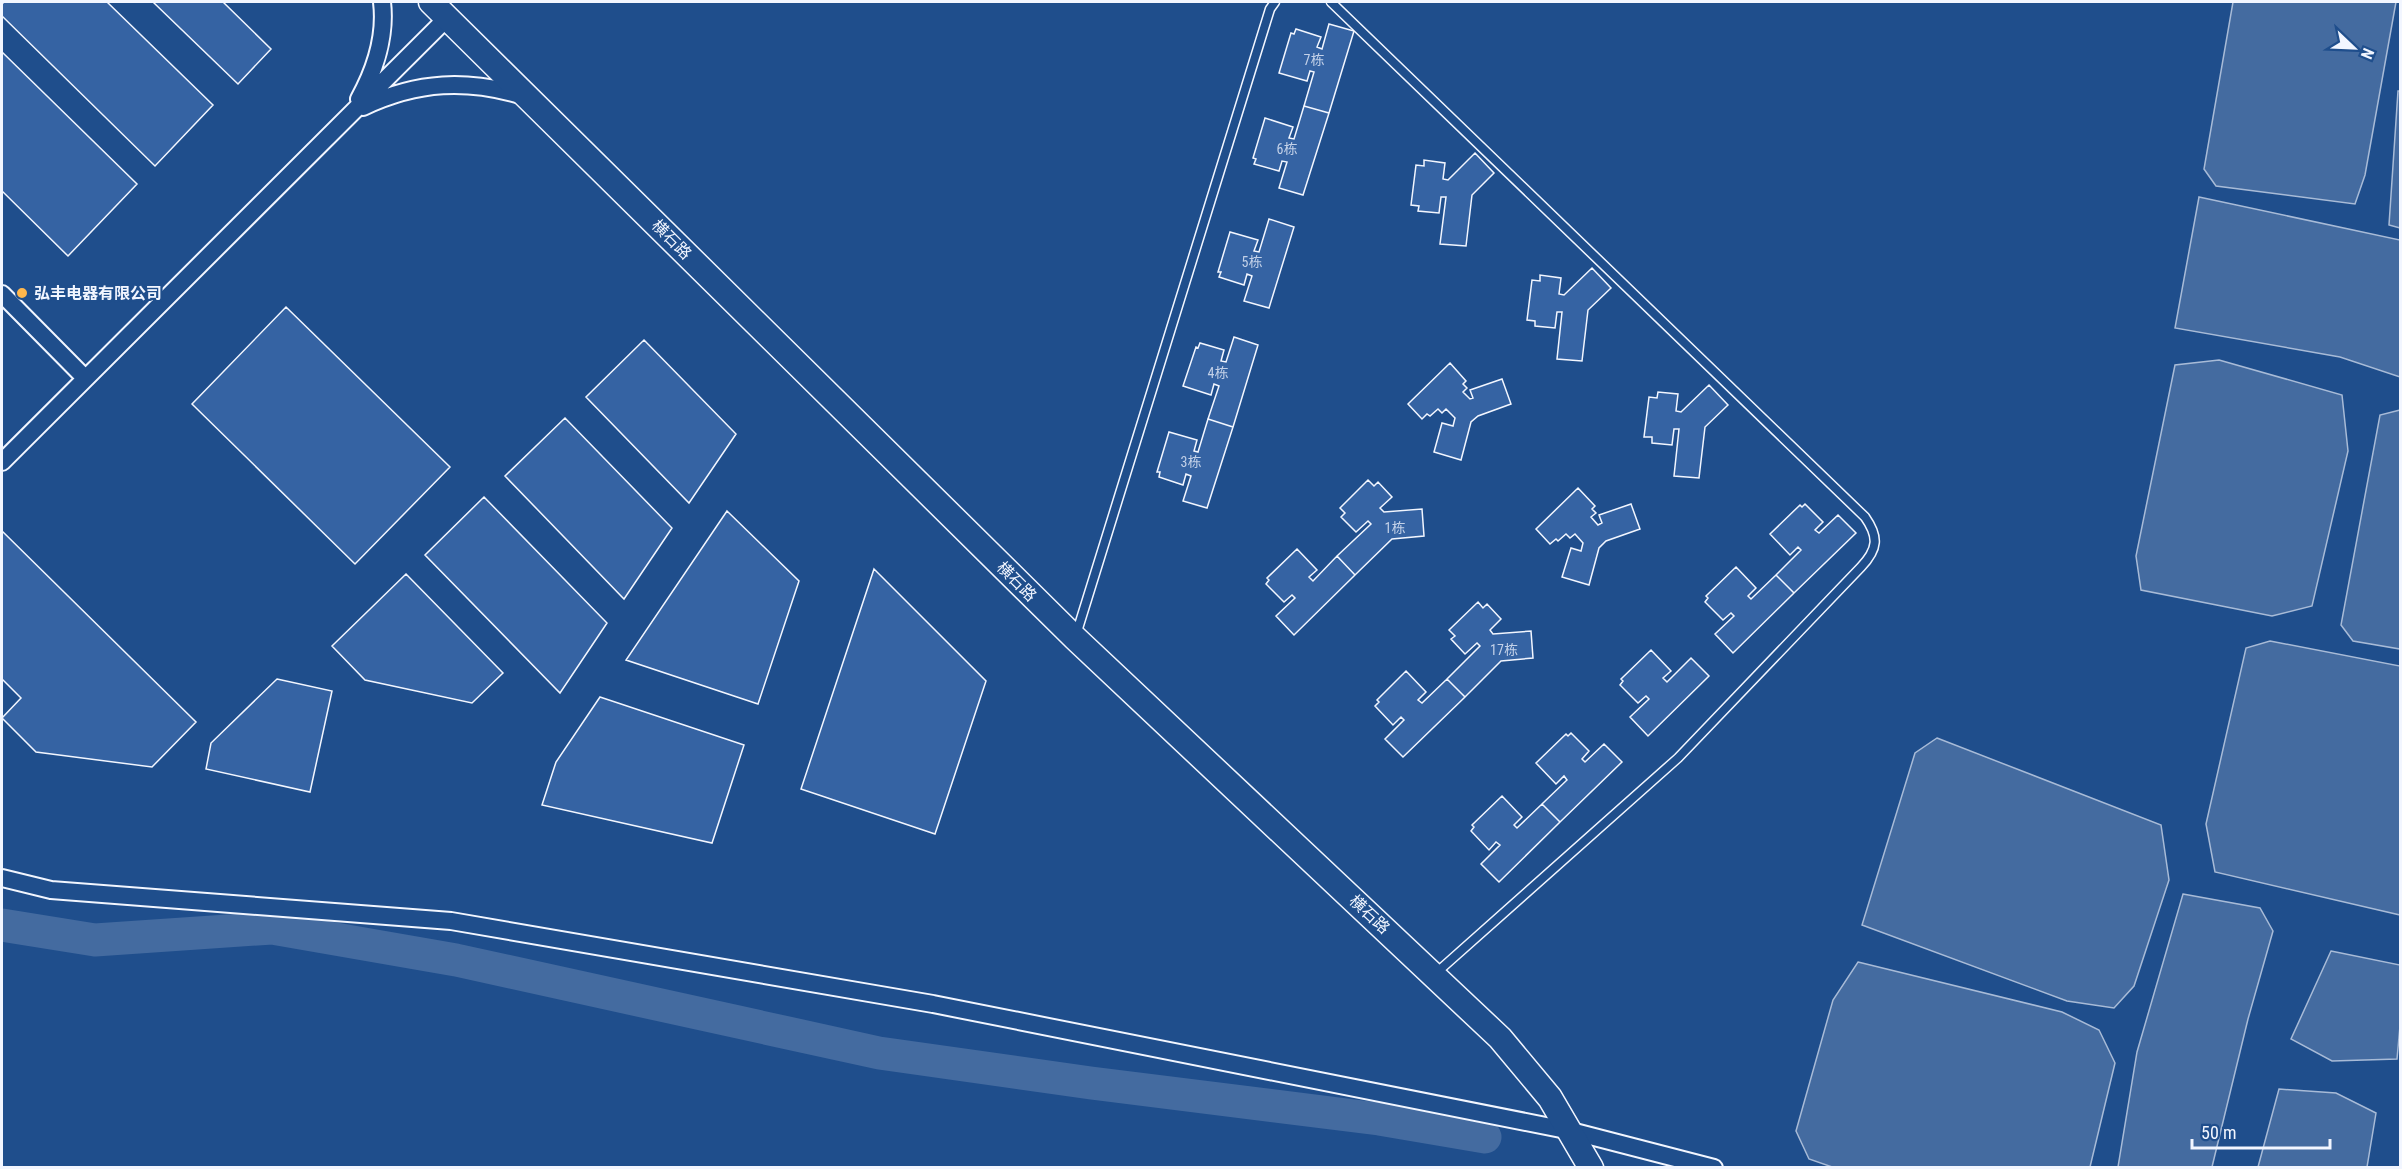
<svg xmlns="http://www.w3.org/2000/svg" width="2402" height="1169" font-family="'Roboto Condensed','Noto Sans SC',sans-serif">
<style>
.water{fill:#446ba0;stroke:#a8bbd7;stroke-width:1.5}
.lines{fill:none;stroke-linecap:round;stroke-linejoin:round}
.river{stroke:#446ba0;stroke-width:33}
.building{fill:#3563a3;stroke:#f2f6ff;stroke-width:1.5}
.service-casing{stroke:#f2f6ff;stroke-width:11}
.minor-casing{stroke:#f2f6ff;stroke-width:20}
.secondary-casing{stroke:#f2f6ff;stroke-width:27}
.service{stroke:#1f4e8c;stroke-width:8}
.minor{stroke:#1f4e8c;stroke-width:16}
.secondary{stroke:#1f4e8c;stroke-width:24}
.poi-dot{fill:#ffb74d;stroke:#1f4e8c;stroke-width:2}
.labels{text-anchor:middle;stroke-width:4.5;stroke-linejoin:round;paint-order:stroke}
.number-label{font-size:14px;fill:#c3d1e8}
.street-label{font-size:16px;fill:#f2f6ff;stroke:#1f4e8c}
.poi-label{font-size:16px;font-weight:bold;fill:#f2f6ff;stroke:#1f4e8c;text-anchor:start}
</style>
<rect width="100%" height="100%" fill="#1f4e8c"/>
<path class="water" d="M2233,2H2396L2365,175L2355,204L2216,186L2204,169Z
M2398,91H2400V228L2389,225Z
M2199,197L2400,240V377L2340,357L2175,328Z
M2219,360L2342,395L2348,451L2312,606L2272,616L2141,590L2136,556L2175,365Z
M2400,410V649L2353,641L2341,625L2380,415Z
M2270,641L2400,666V915L2215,872L2206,824L2246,648Z
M1937,738L2161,825L2169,880L2134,986L2114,1008L2067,1001L1862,925L1915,753Z
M2183,894L2260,908L2273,931L2248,1019L2212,1167H2118L2137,1052Z
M2331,951L2400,965V1026L2397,1059L2332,1061L2291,1039Z
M1858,962L2062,1012L2099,1030L2115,1063L2090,1167L1835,1168L1809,1159L1796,1131L1833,1000Z
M2279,1089L2336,1093L2376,1113L2367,1167H2258Z"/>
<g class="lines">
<path class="river" d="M2,925L95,940L272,928L456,960L879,1053L1091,1083L1379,1119L1485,1137"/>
</g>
<path class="building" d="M4,2H107L213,105L155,166L2,16V4Z
M153,2H223L271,49L238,84Z
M1329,24L1354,31L1329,113L1304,106L1314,72L1310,71L1307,81L1279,73L1291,33L1294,34L1296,29L1321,37L1317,47L1322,49Z
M2,52L137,184L68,256L2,191Z
M1304,106L1329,113L1303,195L1279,188L1287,162L1282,161L1279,171L1254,164L1256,159L1253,158L1265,118L1293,127L1289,138L1294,139Z
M1475,153L1494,173L1472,195L1466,246L1440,244L1446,197H1441L1439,213L1418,211L1419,206L1411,205L1416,165L1424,166V160L1445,163L1443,179L1448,180Z
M1269,219L1294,227L1269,308L1244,301L1252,276L1247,274L1244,285L1219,277L1221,272H1218L1230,232L1258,240L1254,251L1259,252Z
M1592,268L1611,288L1588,310L1582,361L1557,359L1562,312H1557L1555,328L1535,326V321L1527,320L1532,280L1540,281V275L1561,278L1559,294L1564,295Z
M286,307L450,467L355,564L192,404Z
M1234,337L1258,345L1233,427L1208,419L1219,386L1214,384L1211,395L1183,386L1196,347L1198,348L1200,343L1224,350L1221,361L1226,362Z
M644,340L736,434L689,503L586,397Z
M1450,363L1466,381L1463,384L1467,388L1463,392L1470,399L1473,398L1470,390L1502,379L1511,404L1478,416L1471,422L1461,460L1434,452L1442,423L1453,426L1455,418L1446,409L1442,413L1438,409L1430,416L1427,414L1422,419L1408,404Z
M1709,385L1728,405L1705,427L1699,478L1674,476L1679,429H1674L1672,445L1652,443V437H1644L1649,397L1657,398L1658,392L1678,394L1676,411L1681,412Z
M565,418L672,528L624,599L505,476Z
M1208,419L1233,427L1207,508L1183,501L1191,476L1186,474L1183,485L1159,477L1160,472H1157L1169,432L1197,440L1194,451L1198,452Z
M1368,480L1374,486L1378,482L1392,497L1380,508L1384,512L1422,509L1424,536L1392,539L1355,575L1337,556L1371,524L1368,521L1356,532L1341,517L1345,513L1340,508Z
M1578,488L1595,506L1592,509L1596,513L1591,517L1598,525L1602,523L1599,515L1631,504L1640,529L1606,541L1599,548L1589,585L1562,577L1571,548L1581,551L1583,543L1575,534L1570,538L1566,534L1558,541L1556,539L1550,544L1536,529Z
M484,497L607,623L560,693L425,555Z
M1805,504L1823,522L1815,530L1819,533L1838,515L1856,533L1794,593L1776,575L1801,550L1798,547L1790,555L1770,534L1800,505L1802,507Z
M727,511L799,581L758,704L626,660Z
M2,531L196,722L152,767L36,752L2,718L21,698L2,679Z
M1297,549L1317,570L1309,577L1313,581L1337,556L1355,575L1294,635L1276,616L1295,598L1292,595L1284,602L1266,584L1269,580L1267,578Z
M1736,567L1756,588L1748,596L1751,599L1776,575L1794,593L1733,653L1715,634L1734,616L1731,613L1723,620L1705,602L1708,598L1706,596Z
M874,569L986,681L935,834L801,789Z
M406,574L503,673L472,703L365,680L332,646Z
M1478,602L1483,608L1487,604L1501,619L1490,630L1493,634L1531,631L1533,658L1501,661L1465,697L1447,679L1480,646L1477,643L1465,654L1451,639L1455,636L1449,630Z
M1651,650L1671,671L1663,678L1667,682L1691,658L1709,676L1648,736L1630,717L1649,699L1646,696L1638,703L1620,685L1623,681L1621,679Z
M1406,671L1426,692L1418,700L1422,703L1447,679L1465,697L1403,757L1385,739L1404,720L1401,717L1393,725L1375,706L1379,702L1377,700Z
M277,679L332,691L310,792L206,769L211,743Z
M600,697L744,745L712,843L542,805L556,762Z
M1571,733L1589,751L1582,759L1585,762L1604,744L1622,762L1560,822L1542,804L1567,780L1564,776L1556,784L1536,763L1566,734L1568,736Z
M1502,796L1522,817L1514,825L1517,828L1542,804L1560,822L1499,882L1481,864L1500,845L1496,842L1489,850L1471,831L1474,827L1472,825Z"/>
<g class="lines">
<g class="service-casing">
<path id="service" d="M1331,2L1865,517C1879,537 1878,549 1861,567L1678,758L1435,974
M1076,635L1270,9L1275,2"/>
</g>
<g class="minor-casing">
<path id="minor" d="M359,99C375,70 386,35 382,2
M363,107C418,81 467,79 524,96
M2,294L85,378
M2,462L447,18
M2,878L51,890L451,921L933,1004L1571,1131L1714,1168"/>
</g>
<g class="secondary-casing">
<path id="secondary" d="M431,2L1075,638L1500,1038L1550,1098L1591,1168"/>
</g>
<use href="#service" class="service"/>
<use href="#minor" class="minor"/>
<use href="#secondary" class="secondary"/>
</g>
<circle class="poi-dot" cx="22" cy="293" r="6"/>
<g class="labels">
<g class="number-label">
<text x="1314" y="65">7栋</text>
<text x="1287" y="154">6栋</text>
<text x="1252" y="267">5栋</text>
<text x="1218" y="378">4栋</text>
<text x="1191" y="467">3栋</text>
<text x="1395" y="533">1栋</text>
<text x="1504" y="655">17栋</text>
</g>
<g class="street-label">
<text transform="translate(672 239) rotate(45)" y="6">横石路</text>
<text transform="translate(1017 581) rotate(45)" y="6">横石路</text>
<text transform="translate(1370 914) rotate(43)" y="6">横石路</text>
</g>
<g class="poi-label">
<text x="34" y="299">弘丰电器有限公司</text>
</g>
</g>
<rect width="2402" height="1169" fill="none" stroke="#f2f6ff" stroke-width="6"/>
<g transform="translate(2354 48) rotate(113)" stroke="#1f4e8c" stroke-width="4.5" paint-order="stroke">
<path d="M0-4.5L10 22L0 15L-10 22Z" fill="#f2f6ff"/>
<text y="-9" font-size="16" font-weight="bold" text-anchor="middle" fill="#f2f6ff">N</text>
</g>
<path d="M2192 1139v9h138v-9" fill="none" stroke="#f2f6ff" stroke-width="3"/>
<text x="2201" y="1139" font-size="18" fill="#f2f6ff" stroke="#1f4e8c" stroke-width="4.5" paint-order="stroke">50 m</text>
</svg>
